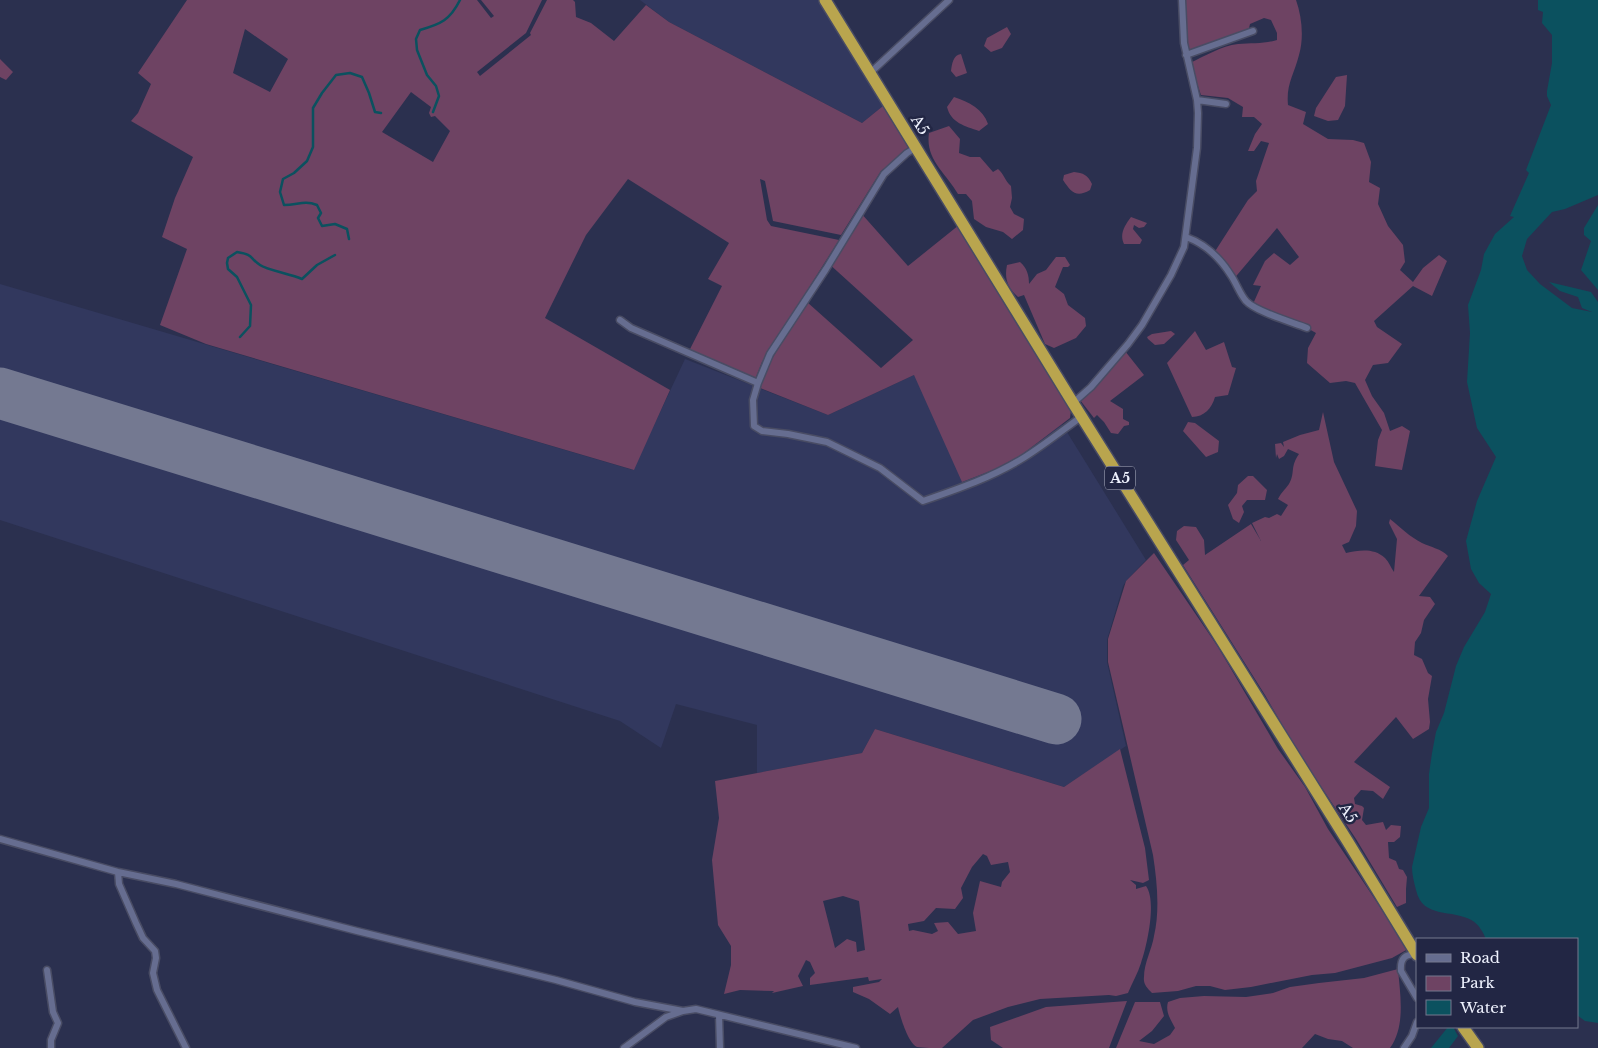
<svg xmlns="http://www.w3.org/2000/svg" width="1598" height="1048" font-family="'Libre Baskerville',serif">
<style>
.built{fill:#32385e}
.green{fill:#6e4363;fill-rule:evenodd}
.water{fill:#0b515f}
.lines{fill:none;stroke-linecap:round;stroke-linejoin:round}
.stream{stroke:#0b515f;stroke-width:2.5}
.runway{stroke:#747991;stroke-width:51}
.street-casing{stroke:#494c64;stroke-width:9}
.highway-casing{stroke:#494c64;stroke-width:14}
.street{stroke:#666d90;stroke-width:6}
.highway{stroke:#b9a54e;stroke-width:11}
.labels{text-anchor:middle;stroke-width:5;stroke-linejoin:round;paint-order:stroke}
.shield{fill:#222644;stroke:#b2b5c6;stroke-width:1}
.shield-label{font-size:14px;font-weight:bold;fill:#eff2fe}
.street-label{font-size:15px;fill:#eff2fe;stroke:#222644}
</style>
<rect width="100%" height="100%" fill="#2b304f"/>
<path class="built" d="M640,0H818L883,106L862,123L669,22Z
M0,284L633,470L685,359L828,415L914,375L1020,456L1062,424L1146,560L1126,581L1123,586L1107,640V662L1126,746L1064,787L875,729L862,753L757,773V725L676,704L661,748L620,721L0,520Z"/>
<path class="green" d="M187,0H477L491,18L494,16L481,0H542L526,33L477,72L480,76L531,35L530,33L547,0H573L575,2L576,17L591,23L614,41L646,5L669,22L862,123L883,106L911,149L881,171L841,235L773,221L765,181L760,179L767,220L771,226L839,240L762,362L754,382L688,353L722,286L708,279L729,243L628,179L586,235L545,318L670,390L634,470L206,344L160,325L187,249L162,237L175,198L193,157L131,121L138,113L151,84L138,73ZM245,29L288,59L270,92L233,73ZM411,92L431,107L429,113L431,117L435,116L450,131L433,162L382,132Z
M1183,0H1296C1302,17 1304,38 1299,55C1294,75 1286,84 1288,105L1306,112L1303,124L1328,139L1353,140L1364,143L1371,162L1369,182L1380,188L1378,204L1388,226L1403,245L1405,262L1400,270L1413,282L1423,268L1439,255L1447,261L1432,296L1413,286L1374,321L1377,327L1402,344L1388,363L1373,365L1365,380L1372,396L1384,413L1390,431L1402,426L1410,431L1402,470L1375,466L1378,440L1382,430L1355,383L1346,381L1330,383L1307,363L1308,348L1316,333L1300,324L1259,308L1253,304L1261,286L1253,285L1265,261L1274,253L1290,265L1299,257L1277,228L1232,281L1212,256L1248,200L1257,191L1256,181L1269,143L1261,141L1254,151H1248L1255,134L1262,124L1254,117H1242L1243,107L1228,98L1201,95L1190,63C1205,56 1221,46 1238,44C1252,43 1264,44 1277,40V33L1271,20L1264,18L1250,24L1249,28L1243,32L1238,33L1211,45L1187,52Z
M1007,27L1011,34L1002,48L991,52L984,46L987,38Z
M961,54L967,73L956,77L951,71C952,64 953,55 961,54Z
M0,59L13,72L6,80L0,77Z
M1347,75L1345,106L1338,120L1328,121L1314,116L1316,108L1336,77Z
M954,97C969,102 983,109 988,124L979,131C965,126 951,123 947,107Z
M949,126L960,139L959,153L970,157H980L993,172L998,169C1004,174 1005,181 1011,186L1012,198L1010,207L1014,214L1024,219L1023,230L1012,239L1003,232L986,227L974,219L972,201L966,194H958C946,173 925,160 929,133Z
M1074,172C1083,173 1088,175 1092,184L1090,190C1076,198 1071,192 1063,180L1064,175Z
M860,212L908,266L959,225L1071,410L1070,418L1020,456L993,470L962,482L914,375L828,415L760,388L770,362L807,302L881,368L913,340L827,262Z
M1131,217L1147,223L1144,227L1139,228L1134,225L1133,229L1142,240L1140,244H1124C1119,234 1125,225 1131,217Z
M1056,257H1065L1070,265L1068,267H1063L1055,287L1064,294L1068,305L1085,318L1086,326L1076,338L1054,348L1045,344L1024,295L1018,297C1008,288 1004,279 1007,265L1020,262C1027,268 1029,275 1029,284L1037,274L1046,270Z
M1171,331L1175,334L1164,344L1155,345L1148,339L1147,337L1152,334Z
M1195,331L1206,350L1224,342L1232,367L1236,368L1228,395L1215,397C1212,408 1204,417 1192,417L1167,363Z
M1125,351L1144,375L1110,401L1123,409V419L1129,422V425L1124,426L1118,434L1111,433L1104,422L1097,415L1094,418L1080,400Z
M1323,412L1334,462L1357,511L1356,526L1349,542L1342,545L1346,553C1360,550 1374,548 1385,558C1389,562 1391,568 1394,572L1397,539L1389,523L1390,519C1400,527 1410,537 1422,543C1431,547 1441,549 1448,556L1419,596L1430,597L1435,604L1424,620L1421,633L1415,642L1414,655L1422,659L1428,673L1432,676L1428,699L1430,722L1429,729L1413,739L1396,717L1354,762L1390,787L1383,799L1373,791L1361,790L1354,798L1355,804L1362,806L1364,808L1362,820L1366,825L1383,822L1386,830L1391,825L1401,826L1400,837L1394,842H1388L1389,858L1396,861L1399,869L1403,870L1407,877L1406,889V903L1397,907L1356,839L1314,776L1310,773L1265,695L1183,565L1189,560L1176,540L1177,531L1184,526L1196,527L1204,540L1205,555L1251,524L1261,541L1252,523L1265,517L1269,518L1277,514L1281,516L1288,505L1278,499C1282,491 1287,488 1290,482C1295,472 1290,467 1299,454L1288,449L1284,456L1279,459L1277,454L1276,458L1275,444L1281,443L1284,447L1283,442L1300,435L1319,430Z
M1188,422L1195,423L1219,441L1218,452L1206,457L1183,431Z
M1248,476H1253L1267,490L1265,500H1247L1242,506L1244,512L1239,523L1233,519L1228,505L1237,493L1238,485Z
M1154,553L1218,647L1278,749L1305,787L1328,829L1408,949L1392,958L1335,973L1312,975L1251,987L1225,990L1210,986H1196L1178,991L1152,993C1147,988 1143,984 1144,977C1144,963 1152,949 1154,936C1160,910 1157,881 1153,855L1108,662V639L1126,581Z
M875,729L1064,787L1120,749L1145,848L1149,880L1143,883L1130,880L1136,885V889L1146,886C1157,901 1147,946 1141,963C1138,973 1132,983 1128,993L1116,996L1109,995L1040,999L1008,1007L973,1020L942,1048C935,1048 923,1048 917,1047C908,1043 900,1016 898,1007L890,1014L869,999L853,992V987L879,982L882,979L869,981L868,977L810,985V978L815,973L810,962L806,960L798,976L803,986L772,993L774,991L740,990L724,994L731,965V946L718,925L712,860L719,818L715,781L862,753ZM983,854L987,856L991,865L1008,862L1010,872L1002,882L1001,887L980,881L973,913L976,931L958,934L948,922L934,923L938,931L932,934L913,930L909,931L908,924L924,921L936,908L955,909L963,898L961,888L972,867ZM843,896L859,901L865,950L857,952L856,942L847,939L835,948L823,901Z
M1398,969C1400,994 1406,1026 1390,1048H1353L1342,1041L1328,1039L1315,1034L1302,1048H1116L1135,1002H1160L1164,1016L1152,1031L1139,1041L1154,1044L1170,1035L1175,1028C1171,1020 1165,1012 1168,1002L1180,998L1204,996L1246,997L1273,993L1290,987L1319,983L1364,978Z
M1127,1001L1109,1048H1003L991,1040L990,1027L1046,1007Z"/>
<path class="water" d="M1538,0H1598V195L1565,209L1552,212L1527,239L1522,256L1527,270L1540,284L1572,308L1592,312L1582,308L1578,297L1560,291L1549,282L1591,292L1598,302V1023L1585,1021L1577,1015V939H1486C1483,932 1479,925 1473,921C1452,908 1423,920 1416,890C1414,882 1412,875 1412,867L1421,827L1429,808V774L1432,753L1436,732L1444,713L1456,666L1464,647L1485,612L1491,594L1479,583L1471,569L1466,541L1477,501L1496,457L1477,428L1467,382L1470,333L1468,305L1481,270L1484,254L1495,234L1514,217L1510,216L1529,173L1526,170L1551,105L1547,96V91L1552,63V35L1542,23L1543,12L1538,10Z
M1598,205V290L1581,270L1591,241L1584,235V228Z
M1448,1027H1453L1458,1036L1449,1048H1431Z"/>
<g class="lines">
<path class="stream" d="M433,112L439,96L436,86L427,75L417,50L416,39L420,30C441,24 450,20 460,0
M349,239L347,229L335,224L322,226L318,218L321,213L317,205C304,200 298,205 284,205L280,192L283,179L294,173L307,161L313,147V108L322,93L336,75L350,73L362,77L369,93L375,112L381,113
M240,337L250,326L251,305L237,277L228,269L227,263L228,258L237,252C255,255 248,257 260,265C267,270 291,274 302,279L317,265L335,255"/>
<path class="runway" d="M0,393L1056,719"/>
<g class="street-casing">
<path id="street" d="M1186,55L1253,31
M870,73L949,0
M1197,100L1226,104
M917,147L907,153L884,174L826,269L770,354L758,383L753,400L754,426L762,431L788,434L827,442L880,468L923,501C958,489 993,477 1025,457C1044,445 1063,430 1081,417
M1186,237C1206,244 1221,259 1232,277C1237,285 1240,294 1246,301C1256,312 1292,322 1307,328
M620,320L631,328L758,383
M1073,403L1091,387L1128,344L1142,325L1171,275L1184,247L1197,148L1198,113L1197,100L1184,43L1182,0
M0,839L118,872L176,884L357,931L556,980L635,1002L683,1011
M118,872L119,884L136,923L143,938L155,951L156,958L153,973L157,990L186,1048
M1417,954C1405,954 1400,958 1401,971L1417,998
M47,970L53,1012L58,1023L51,1040V1048
M719,1015L720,1048
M624,1048L666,1017L683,1011L696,1009L856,1048
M1404,1048L1412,1036L1417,1022"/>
</g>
<g class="highway-casing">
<path id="highway" d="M825,0L1073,403L1348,842L1417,955
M1463,1027L1478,1048"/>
</g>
<use href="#street" class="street"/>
<use href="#highway" class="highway"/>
</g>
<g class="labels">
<rect class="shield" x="1105" y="466.5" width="30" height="23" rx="4"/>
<g class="shield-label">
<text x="1120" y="483">A5</text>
</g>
<g class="street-label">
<text transform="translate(920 125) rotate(58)" y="5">A5</text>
<text transform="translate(1348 813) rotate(58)" y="5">A5</text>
</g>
</g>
<rect x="1416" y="938" width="162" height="90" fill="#222644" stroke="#74788e"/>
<rect x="1426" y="954" width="25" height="8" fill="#666d90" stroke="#74788e"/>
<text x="1460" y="963" font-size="15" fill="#eff2fe">Road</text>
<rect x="1426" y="976" width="25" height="15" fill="#6e4363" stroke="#74788e"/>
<text x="1460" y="988" font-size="15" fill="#eff2fe">Park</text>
<rect x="1426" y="1000" width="25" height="15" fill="#0b515f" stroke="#74788e"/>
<text x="1460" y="1013" font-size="15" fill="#eff2fe">Water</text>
</svg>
